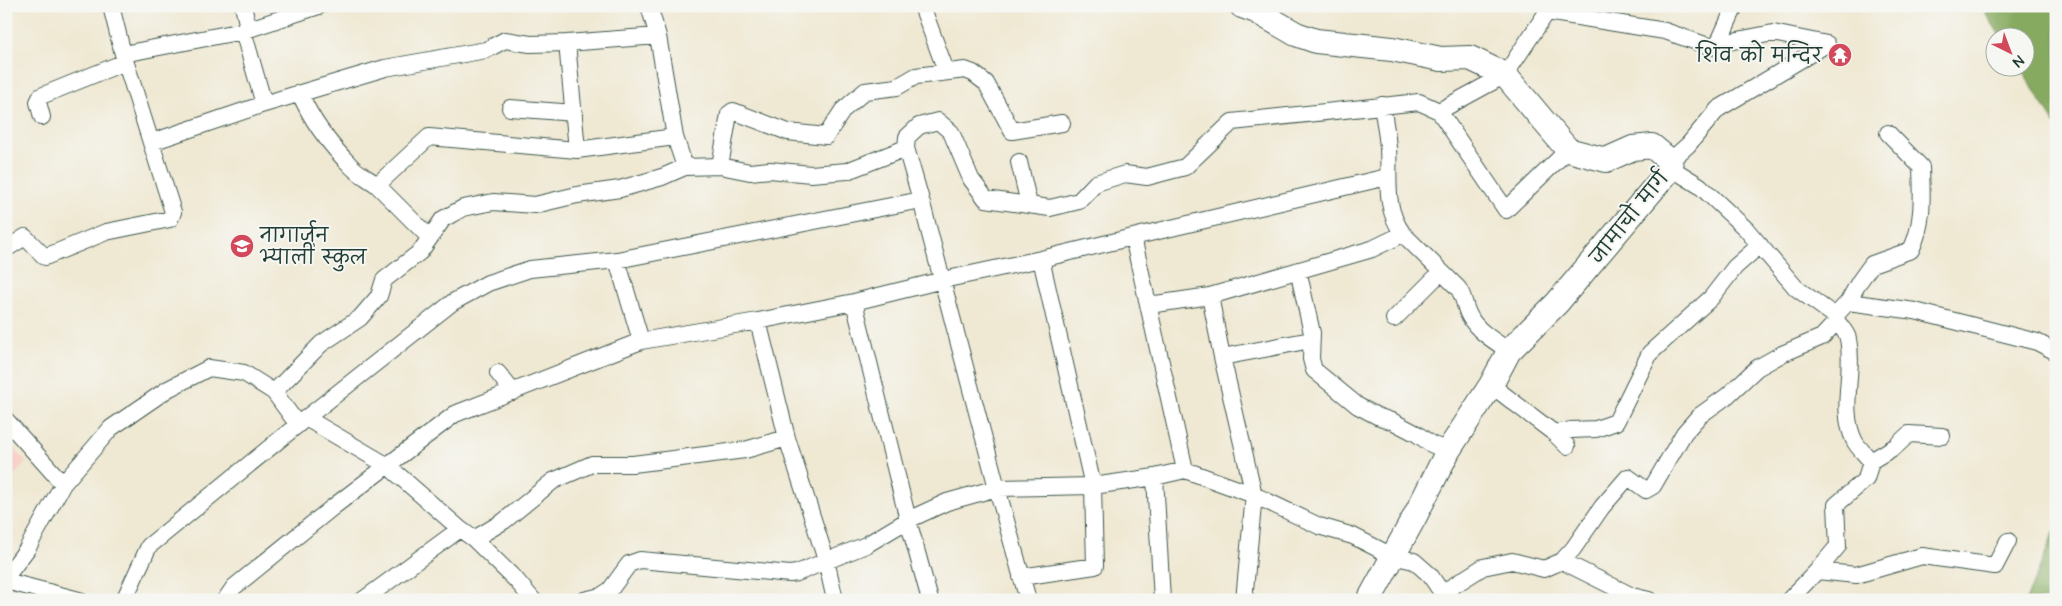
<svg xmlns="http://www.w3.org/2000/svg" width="2062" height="606" font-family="'Architects Daughter','Playpen Sans Deva',sans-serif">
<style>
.built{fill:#f7d1c8}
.forest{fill:#86aa60;stroke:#52744a}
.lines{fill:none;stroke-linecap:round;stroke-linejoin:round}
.street-casing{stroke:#3e574c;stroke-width:18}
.secondary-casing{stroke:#3e574c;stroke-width:26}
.street{stroke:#fff;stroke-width:16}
.secondary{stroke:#fff;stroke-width:24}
.labels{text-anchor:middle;stroke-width:4;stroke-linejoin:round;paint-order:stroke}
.poi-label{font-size:19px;fill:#1f3d34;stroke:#f6f6f2;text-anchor:end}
.street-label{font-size:19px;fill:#1f3d34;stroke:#f6f6f2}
</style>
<rect width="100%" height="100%" fill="#f6f6f2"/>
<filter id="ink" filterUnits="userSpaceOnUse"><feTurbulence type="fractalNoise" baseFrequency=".02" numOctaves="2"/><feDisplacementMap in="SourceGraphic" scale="10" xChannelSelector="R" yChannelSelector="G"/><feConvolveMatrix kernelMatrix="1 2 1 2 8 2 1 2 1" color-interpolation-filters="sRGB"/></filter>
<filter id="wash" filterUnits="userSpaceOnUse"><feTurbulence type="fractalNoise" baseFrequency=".0096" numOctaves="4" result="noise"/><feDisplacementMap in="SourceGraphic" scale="20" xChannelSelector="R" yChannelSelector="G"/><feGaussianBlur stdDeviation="1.12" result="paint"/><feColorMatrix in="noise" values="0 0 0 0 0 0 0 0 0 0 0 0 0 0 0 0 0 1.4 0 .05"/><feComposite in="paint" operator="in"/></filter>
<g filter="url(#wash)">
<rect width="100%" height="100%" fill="#efe8d2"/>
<path class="built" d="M6,441L26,462L6,484Z"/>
<path class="forest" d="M1989,6H2056V125L2020,68H2024V38L2001,37L1986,14Z
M2056,528V600H2026Z"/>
</g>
<g filter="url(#ink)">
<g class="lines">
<g class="street-casing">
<path id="street" d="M243,6L247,23L243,31L264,104
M922,6L946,71
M1548,6L1547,12L1505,75L1439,111L1506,210L1568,150
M1547,12L1665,31L1711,47L1718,44L1735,6
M658,36L675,137L685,167
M567,43L577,150L675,137
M1718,44L1773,33L1827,44
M123,54L243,31L319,6
M300,93C311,120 331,146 352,167C359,174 369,179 377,185L429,137L577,150
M1382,105C1384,119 1387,133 1388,148C1390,178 1383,207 1403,234L1458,288C1465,297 1464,308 1470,317C1477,331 1496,342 1509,351
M510,108L574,113
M42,117L38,102L41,96L125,62
M152,142L264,104L385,68L486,50L505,40L530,44L567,43L658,36L649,6
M1670,161L1688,145L1718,109L1827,44
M1019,162L1029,204
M720,166L750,172L770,170L811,174L847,171L906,148
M1671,168L1700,186L1746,229L1796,288L1835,316L1848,302L1859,282L1872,264L1911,250C1924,224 1922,195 1921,167L1888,133
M377,185L429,237
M921,200L906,148L907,137L919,126L938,121L951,132L971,179L986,199L1050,208L1079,201L1096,183L1125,174L1147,177L1185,167L1232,122L1419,102L1439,111
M1133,237L1387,177
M6,249L25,237L45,257L106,232L170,219L173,212L123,54L111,6
M1041,259L1133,237L1185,470
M617,260L641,341
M1298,270L1312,333L1311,359L1314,370L1358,406L1377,416L1394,422L1417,434L1431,444L1448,451
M1210,296L1222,357L1254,495L1244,600
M854,302L908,520L930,600
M1848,302L1915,311L2037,342L2056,352
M1149,305L1210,296L1372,249L1403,234
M1394,319L1441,272
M758,321L787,438L826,560L835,600
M1222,357L1311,340
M498,373L513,392
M1491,385L1554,433L1567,446
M274,392L321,344L360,318L379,296L384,280L420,252L443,219L463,208L493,202L535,205L577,195L620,189L662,177L685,167L720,166L729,114L733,111L788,132L826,136L843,110L865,91L897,87L916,76L965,70L973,73L986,83L1012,131L1062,123
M306,418L453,302L488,283L530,269L617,260L921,200L997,488L1093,486L1155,477L1185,470L1254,495L1319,526L1353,536L1392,556L1414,561L1430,575L1442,593L1483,567L1512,561L1544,569L1562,561L1632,596L1649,600
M6,420L63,484
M1554,433L1571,430L1596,429L1616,422L1650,353L1711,298L1735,267L1760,245
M1871,461L1896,446L1909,434L1942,436
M1155,477L1162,600
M474,539L504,521L553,481L592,464H633L745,450L787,438
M1562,561L1573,549L1602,507L1628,477L1646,490L1653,486L1684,433L1699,416L1727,396L1757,368L1782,354L1822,337L1836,322
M1817,571L1856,575L1922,556L1995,566L2008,541
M6,577L27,549L63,484L111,428L168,389L209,368L244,373L274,392L298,425
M6,581L79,600
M124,600L149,546L306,418L388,466L460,529L474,539L517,581L533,600
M225,600L234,587L333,507L455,414L641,341L758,321L854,302L943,280L1041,259L1093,486L1095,566L1021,577
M363,600L460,529
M584,600L601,596L610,590L629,564L640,560L790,574L797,573L866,545L908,520L947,502L997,488L1028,600
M1789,600L1817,571L1838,546L1836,505L1866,479L1871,461C1866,455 1857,447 1854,440C1839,408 1855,372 1848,339C1847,331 1837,325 1835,316"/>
</g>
<g class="secondary-casing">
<path id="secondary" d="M1242,6L1256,11L1296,34L1316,41L1392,49L1441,59L1470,58L1505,75L1568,150L1606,160L1633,148L1652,146L1670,161L1671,168L1557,303L1509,351L1491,385L1448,451L1414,518L1369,600"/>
</g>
<use href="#street" class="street"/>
<use href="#secondary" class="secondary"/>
</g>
</g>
<defs>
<g id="temple-disc" transform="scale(1.25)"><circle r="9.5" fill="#d1495b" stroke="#f6f6f2"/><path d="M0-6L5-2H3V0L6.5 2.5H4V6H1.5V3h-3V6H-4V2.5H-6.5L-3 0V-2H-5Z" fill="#fff"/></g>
<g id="school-disc" transform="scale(1.25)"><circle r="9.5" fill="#d1495b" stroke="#f6f6f2"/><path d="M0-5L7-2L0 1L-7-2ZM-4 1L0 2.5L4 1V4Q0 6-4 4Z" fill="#fff"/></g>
</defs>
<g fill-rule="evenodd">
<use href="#temple-disc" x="1840" y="55"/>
<use href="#school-disc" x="242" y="246"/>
</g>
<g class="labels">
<g class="poi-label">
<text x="1822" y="62">शिव को मन्दिर</text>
<text x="260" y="242" text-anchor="start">नागार्जुन<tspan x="260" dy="22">भ्याली स्कुल</tspan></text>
</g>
<g class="street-label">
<text transform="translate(1629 217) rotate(-51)" y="7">जामाचो मार्ग</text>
</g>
</g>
<rect width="2062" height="606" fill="none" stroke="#f6f6f2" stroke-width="25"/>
<g transform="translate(2010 52) rotate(138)"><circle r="24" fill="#f6f6f2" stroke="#a0aca6"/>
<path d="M0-4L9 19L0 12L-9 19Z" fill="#d1495b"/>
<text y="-8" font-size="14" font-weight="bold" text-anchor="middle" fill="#1f3d34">N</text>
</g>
</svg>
